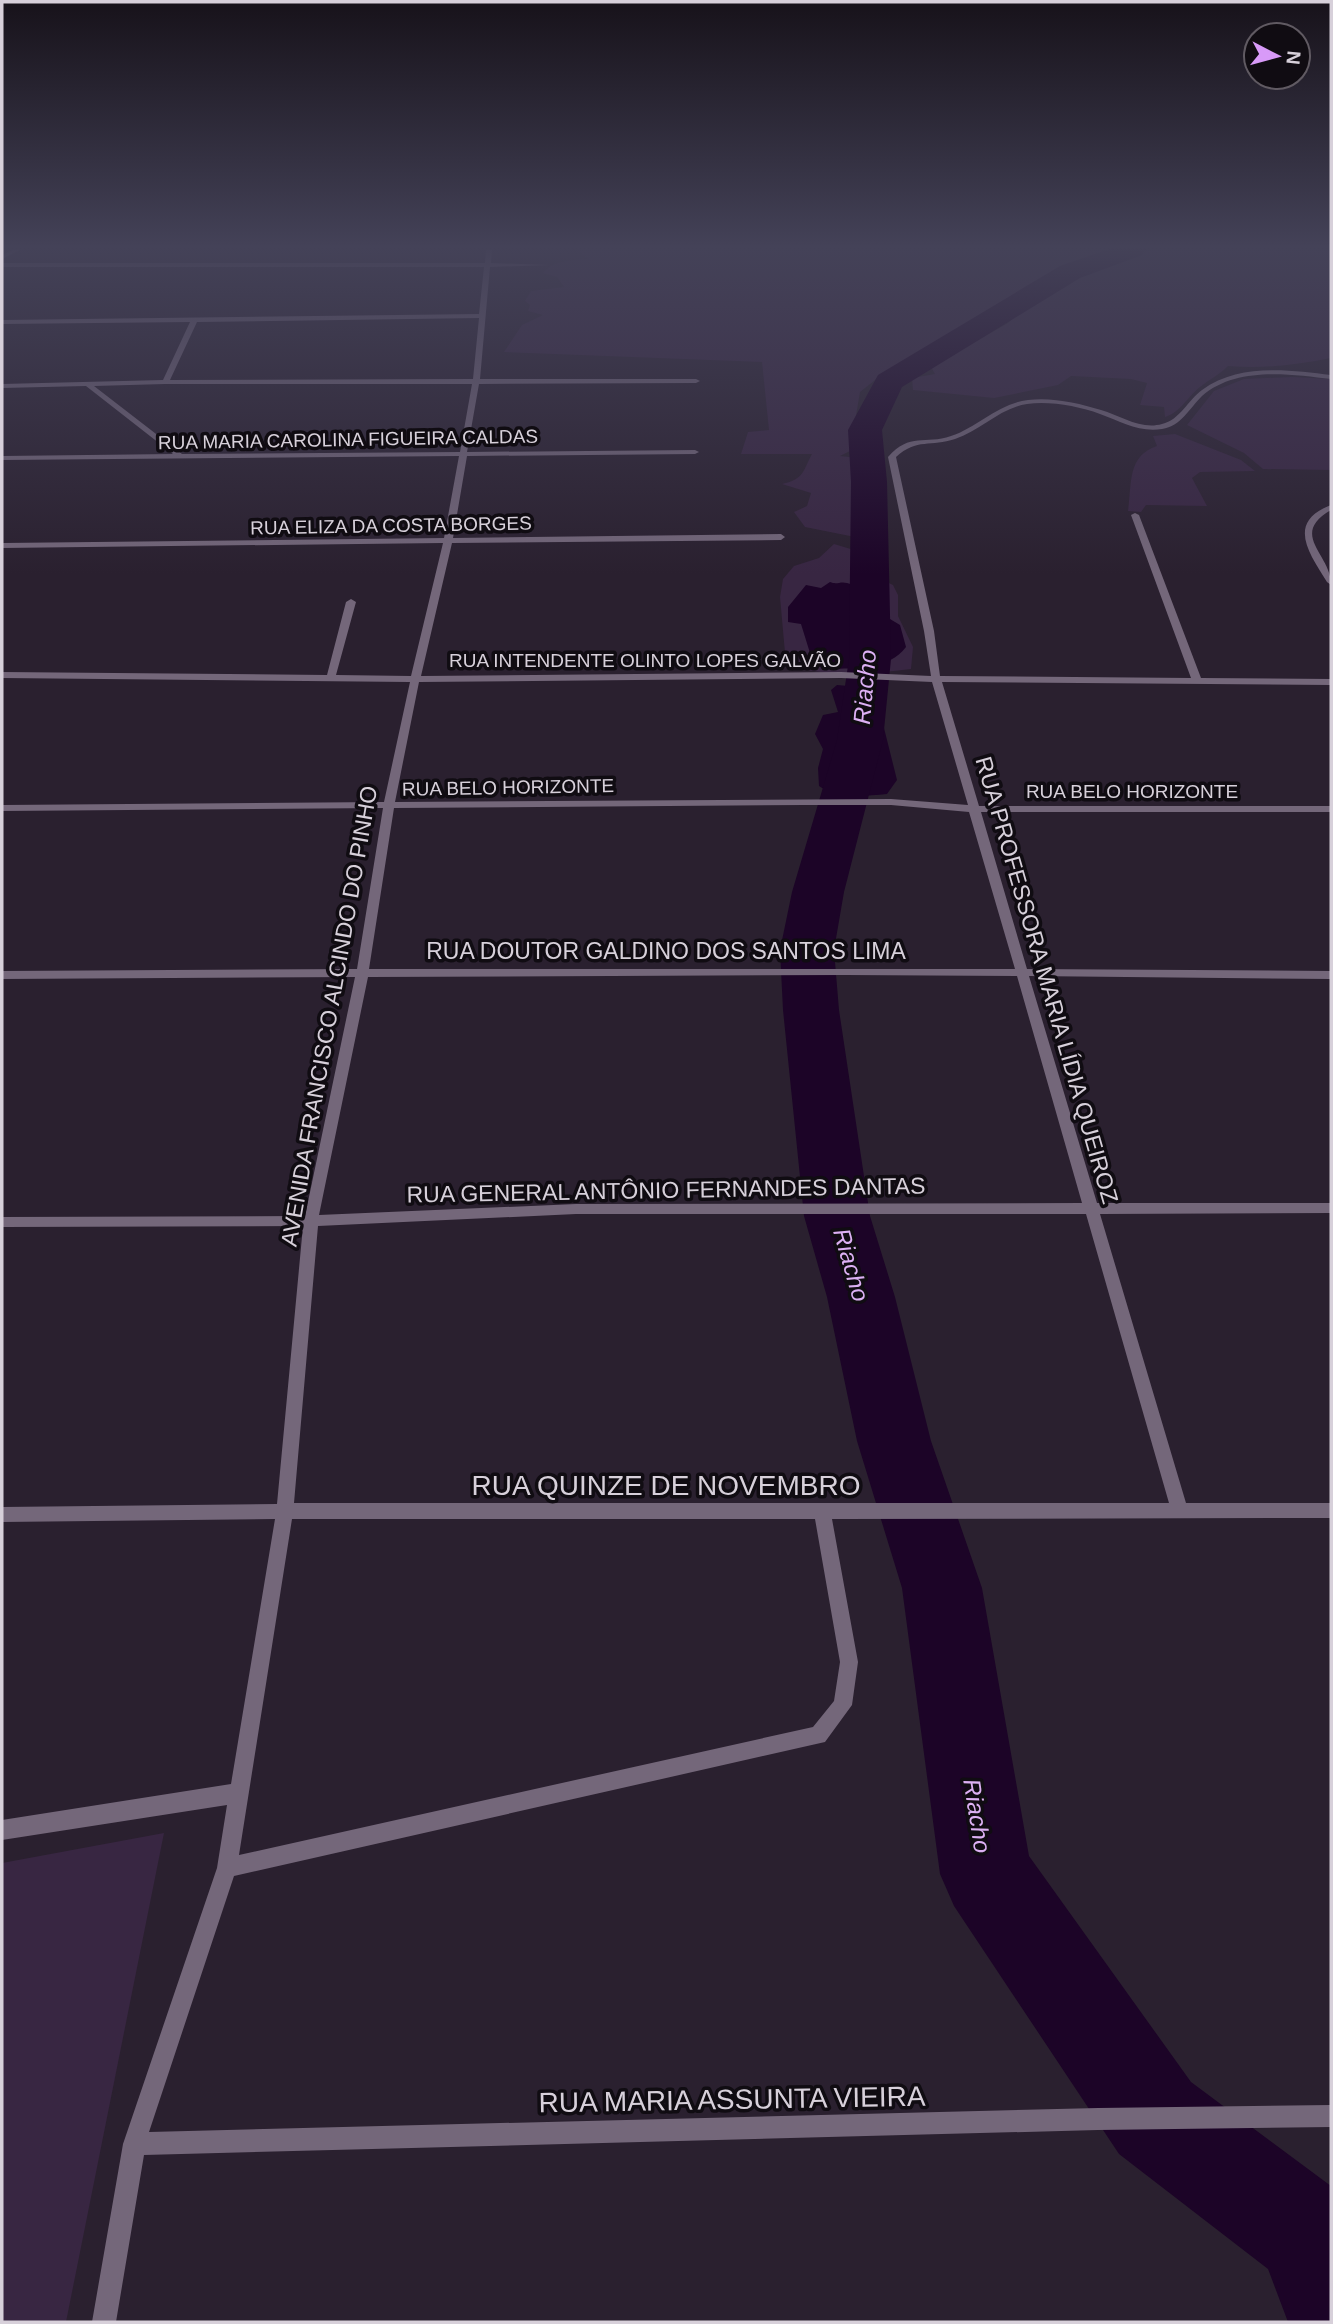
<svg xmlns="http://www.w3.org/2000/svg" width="1333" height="2324" font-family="Arial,sans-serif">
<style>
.green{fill:#382642}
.water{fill:#1c0427}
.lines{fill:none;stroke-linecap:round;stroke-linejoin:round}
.river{fill:#1c0427;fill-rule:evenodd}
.minor{fill:#74677a;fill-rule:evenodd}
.labels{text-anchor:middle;stroke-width:7;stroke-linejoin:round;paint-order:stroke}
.far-street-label{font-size:19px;fill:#d7d0da;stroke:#100c12}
.street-label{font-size:23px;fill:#d7d0da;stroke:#100c12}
.water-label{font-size:24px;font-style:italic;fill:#dcb0f3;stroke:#100c12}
.near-street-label{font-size:28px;fill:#d7d0da;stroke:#100c12}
</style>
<rect width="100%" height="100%" fill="#2a202f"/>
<path class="green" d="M581,249H1115L1046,280L984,320L967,324L964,329L884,373L860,392L850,451L840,456L877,460L886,533L850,536L805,527L794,512L807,506L811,493L782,484C805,479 803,470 812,454H741L748,432L769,430L762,362L504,352L522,325L543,315L528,311L530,305L525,301L531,291L564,287L557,277L543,273C552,260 574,260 589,259L579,252Z
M1152,249H1331V311L1329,312L1331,313V358C1296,365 1264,369 1228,366C1219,375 1210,379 1200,387C1188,396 1181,412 1165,417L1164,407L1140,405L1147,383L1131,379L1071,376L1058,385L994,398L913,390L912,378L935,374L931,367L1008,323L1023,310L1078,276Z
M1292,377L1331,379V470L1263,469L1244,453L1187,425L1214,391L1244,379Z
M1175,434L1241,460L1255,471L1200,472L1192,478L1207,506L1146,505L1141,512L1128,511C1132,483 1127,456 1157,446L1153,436Z
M834,544L854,550L857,568L893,585L898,595V616L913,647L911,669C871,674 824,678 786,664L780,597L783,579L794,566L819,558Z
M164,1833L66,2322H2V1863Z"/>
<path class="water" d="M830,582C837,585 840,581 847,583C861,586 870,597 880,607V613H889L890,619L900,625L906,647C889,670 855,668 829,669L810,653L801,624L788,622V607L806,585L821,588Z
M837,685L872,688L881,699L884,728L897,780L887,794C864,796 839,800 819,786L818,768L823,749L815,734L823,715L838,712L831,690Z"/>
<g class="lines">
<path class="river" d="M1109,249H1146L1142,255L1080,278L902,387L882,430L887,482L891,659L883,740L844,892L834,950L839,1010L870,1216L895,1297L931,1441L982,1588L1029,1856L1191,2082L1331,2186V2322H1288L1268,2269L1119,2154L954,1906L940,1874L902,1588L857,1441L827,1297L804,1216L783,1010L780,950L792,892L837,740L849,659L851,482L848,430L878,375L1060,266Z"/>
<path class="minor" d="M15,249H22L2,259V255Z
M486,249H492L491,263L549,265L490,267L480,379H696L700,381L696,383L479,384L467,452L695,450L699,452L695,454L467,456L453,538L781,534L785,537L781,540L452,543L421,676L841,672L931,676L924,631L888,457C910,432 925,445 951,436C978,427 999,403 1028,400C1052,397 1078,403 1101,410C1121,416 1141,430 1162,424C1180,420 1188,400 1202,390C1239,363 1289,370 1331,375V379C1290,374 1236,366 1202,396C1189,409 1181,426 1162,429C1140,433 1120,421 1100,414C1078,406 1050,401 1027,404C1000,408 980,431 955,439C931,447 917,438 896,457L934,631L940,676L1191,678L1131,515L1135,513L1139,515L1201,678L1331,679V685L942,682L979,806H1331V812H981L1027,969L1331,971V979L1029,976L1097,1203H1331V1213L1100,1214L1186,1503H1331V1518L832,1519L858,1662L852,1705L825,1742L234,1876L149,2132L1098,2108L1331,2105V2127L1098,2130L144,2155L116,2322H92L123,2144L217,1868L227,1805L2,1840V1820L231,1784L275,1519L2,1522V1507L277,1504L303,1226L2,1227V1217L305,1216L355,977L2,979V971L357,969L383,808L2,811V805L384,802L410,682L2,678V672L327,675L346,602L351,599L356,602L336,675L411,676L443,543L2,548V543L444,538L459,456L2,460V456L173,454L86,386L2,388V384L163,380L190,322L2,324V320L479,314L484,267H2V263H485ZM479,318L473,379L170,380L197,322ZM165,384H472L460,452L182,454L94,386ZM841,678L932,682L968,805L891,799L395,802L419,682ZM804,805H891L969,812L1015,969H369L394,808ZM846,975L1017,976L1082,1203L576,1204L319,1215L368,977ZM576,1214H1086L1169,1503H294L318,1226ZM292,1519H815L840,1662L834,1701L813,1727L239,1855Z
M1331,505V510C1288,535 1332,555 1331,585L1327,582C1309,553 1286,522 1331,505Z"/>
</g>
<linearGradient id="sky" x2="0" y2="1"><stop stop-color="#17121a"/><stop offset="0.43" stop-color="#444258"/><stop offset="1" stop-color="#444258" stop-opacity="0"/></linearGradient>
<rect width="1333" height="574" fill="url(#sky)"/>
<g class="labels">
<g class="far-street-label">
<text transform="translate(348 439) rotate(-1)" y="7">RUA MARIA CAROLINA FIGUEIRA CALDAS</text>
<text transform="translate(391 525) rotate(-1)" y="7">RUA ELIZA DA COSTA BORGES</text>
<text x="645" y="667">RUA INTENDENTE OLINTO LOPES GALVÃO</text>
<text transform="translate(508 787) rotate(-1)" y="7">RUA BELO HORIZONTE</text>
<text x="1132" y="798">RUA BELO HORIZONTE</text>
</g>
<g class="street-label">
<text x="666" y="959">RUA DOUTOR GALDINO DOS SANTOS LIMA</text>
<text transform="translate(1047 980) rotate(74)" y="8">RUA PROFESSORA MARIA LÍDIA QUEIROZ</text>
<text transform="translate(329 1016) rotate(-80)" y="8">AVENIDA FRANCISCO ALCINDO DO PINHO</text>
<text transform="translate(666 1190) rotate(-1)" y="8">RUA GENERAL ANTÔNIO FERNANDES DANTAS</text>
</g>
<g class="water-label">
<text transform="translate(865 687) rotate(-85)" y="8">Riacho</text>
<text transform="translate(851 1265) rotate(74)" y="8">Riacho</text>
<text transform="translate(977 1816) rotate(81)" y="8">Riacho</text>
</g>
<g class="near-street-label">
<text x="666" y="1495">RUA QUINZE DE NOVEMBRO</text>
<text transform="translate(732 2099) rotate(-1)" y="10">RUA MARIA ASSUNTA VIEIRA</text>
</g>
</g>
<rect width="1333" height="2324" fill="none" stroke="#d7d0da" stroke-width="7"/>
<g transform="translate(1277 56) rotate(96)"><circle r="33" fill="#100c12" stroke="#605a62" stroke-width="2"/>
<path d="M0-5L12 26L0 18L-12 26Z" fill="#d89af8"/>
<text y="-10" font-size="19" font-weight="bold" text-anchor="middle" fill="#d7d0da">N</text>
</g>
</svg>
